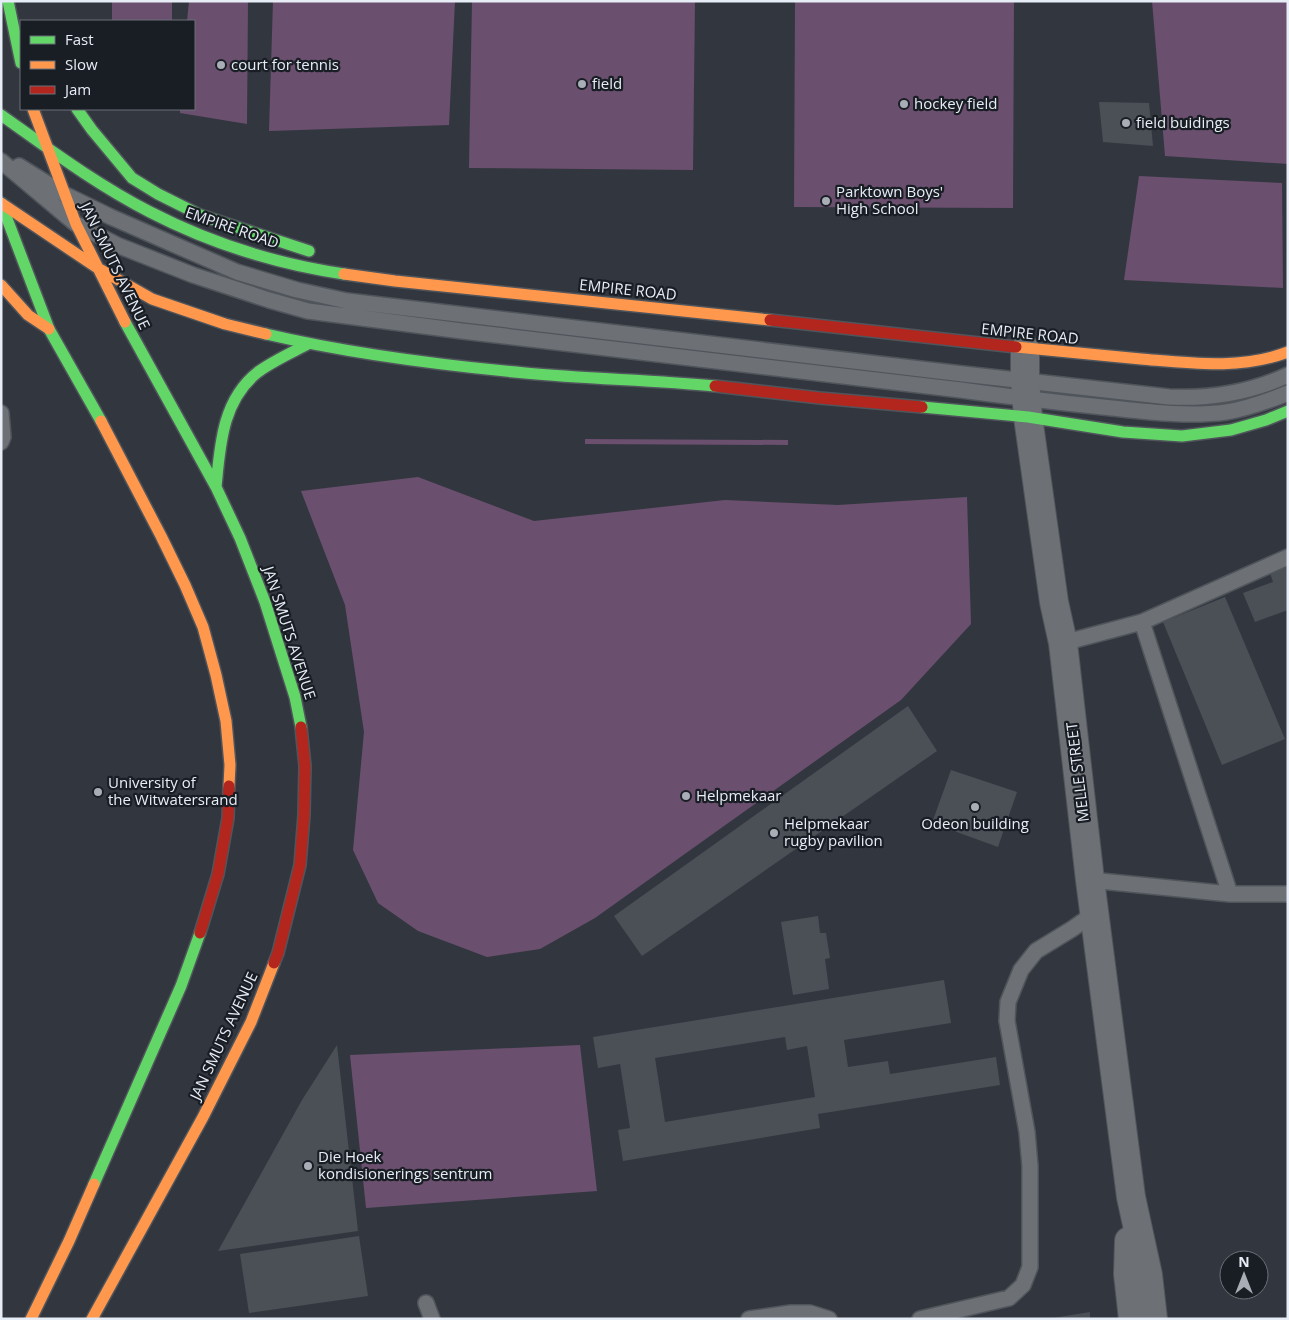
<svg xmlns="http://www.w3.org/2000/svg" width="1289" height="1320" font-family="'Open Sans',sans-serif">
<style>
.green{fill:#6b4f6f}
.building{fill:#4a5056;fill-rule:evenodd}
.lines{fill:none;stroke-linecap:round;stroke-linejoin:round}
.lane-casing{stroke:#50555c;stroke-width:18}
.street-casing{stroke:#50555c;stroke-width:30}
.fast-casing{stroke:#50555c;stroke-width:14}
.slow-casing{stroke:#50555c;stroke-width:14}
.jam-casing{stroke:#50555c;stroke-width:14}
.lane{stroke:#6d7176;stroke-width:15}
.street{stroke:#6d7176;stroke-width:28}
.fast{stroke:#63d668;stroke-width:11}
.slow{stroke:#ff974d;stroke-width:11}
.jam{stroke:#b3261e;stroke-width:11}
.poi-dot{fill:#a8adb6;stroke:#191d24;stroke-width:2}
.labels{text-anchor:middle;stroke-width:4.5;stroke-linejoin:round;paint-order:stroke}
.poi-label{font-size:15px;fill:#e7edf6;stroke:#191d24;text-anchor:start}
.street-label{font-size:15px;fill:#e7edf6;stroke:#191d24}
</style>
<rect width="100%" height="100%" fill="#32373f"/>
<path class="green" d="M112,1H172V21H112Z
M189,1H248L247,124L180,113V109H194V21H187Z
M273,1H455L449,125L269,131Z
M472,1H695L693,170L469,168Z
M795,1H1014L1013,208L794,207Z
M1152,1H1288V164L1165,156Z
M1139,176L1282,183L1283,288L1124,280Z
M585,439L788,440V445L585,444Z
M418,477L534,521L725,500L838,505L967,497L971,624L901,700L595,918L540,949L487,957L418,931L378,903L353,850L364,732L345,605L301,491Z
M580,1045L597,1191L366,1208L350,1055Z"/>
<path class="building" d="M1099,102L1149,103L1153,146L1103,142Z
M1288,566V610L1255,622L1243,593L1273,582L1270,573Z
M1225,597L1285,739L1222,765L1163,622Z
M908,706L937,751L642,956L614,916Z
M951,770L1017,792L998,847L932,823Z
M818,916L820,933H826L830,958L825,959L829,989L793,995L781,922Z
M944,980L951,1023L844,1040L848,1067L888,1061L890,1074L996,1057L1000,1085L818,1114L820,1128L623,1161L618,1130L630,1128L620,1064L598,1068L593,1037ZM785,1037L787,1050L807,1046L815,1097L665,1122L655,1058Z
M337,1045L358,1231L218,1251L302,1100Z
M359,1236L368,1296L249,1313L240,1254Z
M1090,1312V1319H1053V1318Z"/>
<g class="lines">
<g class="lane-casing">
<path id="lane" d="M1,161L76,224L117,245L193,275L269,300L308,311L462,331L961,390C1011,397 1061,403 1112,408C1149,412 1189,417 1226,412C1247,409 1268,401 1288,393
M19,166L64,194L111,217L237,272L297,290L347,301L963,374L1169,397C1211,399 1249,393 1288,375
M1,413L3,437L1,442
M1142,622L1230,894
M1063,643L1142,622L1288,557
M1090,880L1230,894H1288
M426,1303L432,1319
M749,1319L791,1313H810L829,1319
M920,1319L1009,1298L1023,1285L1030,1267V1166L1027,1132L1007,1021L1008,1002L1021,970L1036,951L1072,929L1095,913"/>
</g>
<g class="street-casing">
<path id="street" d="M1025,349V380L1028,417L1054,602L1063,643L1090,880L1131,1197L1148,1275L1153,1319
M1129,1241L1128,1274L1133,1319"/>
</g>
<g class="fast-casing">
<path id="fast" d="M8,1L21,63
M77,109L92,130L132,178L158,194L200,215L309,251
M1,115C49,149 97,185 150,212C210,243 277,264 344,274
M1,203L49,329L101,421
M125,322L216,487L240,538L265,602L295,697L301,727
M266,334C351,354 439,365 525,373C588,379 652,380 715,386
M922,407L1028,417L1123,432L1182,436L1231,430L1266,420L1288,411
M216,487C220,446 222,400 258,372C273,361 291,353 308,344
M94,1184L181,986L200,933"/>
</g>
<g class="slow-casing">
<path id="slow" d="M33,109L76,224L125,322
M1,203L96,267L152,299L225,324L266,334
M344,274L395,281L770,320
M1,285L28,315L49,329
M1016,347C1057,351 1099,355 1141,359C1190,363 1241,370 1288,352
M101,421L161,536L185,585L203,627L216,675L226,721L230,765L229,786
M31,1319L69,1241L94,1184
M92,1319L203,1117L251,1022L274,963"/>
</g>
<g class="jam-casing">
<path id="jam" d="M770,320L1016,347
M715,386L820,398L922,407
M200,933L218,874L228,818L229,786
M274,963L278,953L300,865L304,815L305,766L301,727"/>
</g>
<use href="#lane" class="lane"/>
<use href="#street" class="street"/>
<use href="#fast" class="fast"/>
<use href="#slow" class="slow"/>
<use href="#jam" class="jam"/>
</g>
<g class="poi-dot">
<circle cx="221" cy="65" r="5"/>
<circle cx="582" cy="84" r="5"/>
<circle cx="904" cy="104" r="5"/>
<circle cx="1126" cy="123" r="5"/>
<circle cx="826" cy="201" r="5"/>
<circle cx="98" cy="792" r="5"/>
<circle cx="686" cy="796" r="5"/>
<circle cx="975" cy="807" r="5"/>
<circle cx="774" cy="833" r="5"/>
<circle cx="308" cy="1166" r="5"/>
</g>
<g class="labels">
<g class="poi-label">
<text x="231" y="70">court for tennis</text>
<text x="592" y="89">field</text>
<text x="914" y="109">hockey field</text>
<text x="1136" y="128">field buidings</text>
<text x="836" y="197">Parktown Boys'<tspan x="836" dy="17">High School</tspan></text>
<text x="108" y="788">University of<tspan x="108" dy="17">the Witwatersrand</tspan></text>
<text x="696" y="801">Helpmekaar</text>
<text x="784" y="829">Helpmekaar<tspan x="784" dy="17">rugby pavilion</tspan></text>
<text x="975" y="829" text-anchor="middle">Odeon building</text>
<text x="318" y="1162">Die Hoek<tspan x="318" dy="17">kondisionerings sentrum</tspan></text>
</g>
<g class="street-label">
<text transform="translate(232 228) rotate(19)" y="5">EMPIRE ROAD</text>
<text transform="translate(115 266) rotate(64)" y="5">JAN SMUTS AVENUE</text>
<text transform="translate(628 290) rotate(6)" y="5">EMPIRE ROAD</text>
<text transform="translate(1030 334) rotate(6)" y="5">EMPIRE ROAD</text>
<text transform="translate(289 633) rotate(72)" y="5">JAN SMUTS AVENUE</text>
<text transform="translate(1078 772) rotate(-97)" y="5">MELLE STREET</text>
<text transform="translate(224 1036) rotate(-65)" y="5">JAN SMUTS AVENUE</text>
</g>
</g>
<rect width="1289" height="1320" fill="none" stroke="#e7edf6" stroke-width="5"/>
<rect x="20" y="20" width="175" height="90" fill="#191d24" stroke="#6b7078"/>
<rect x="30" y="36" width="25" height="8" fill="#63d668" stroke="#6b7078"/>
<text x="65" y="45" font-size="15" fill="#e7edf6">Fast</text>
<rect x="30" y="61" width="25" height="8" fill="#ff974d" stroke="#6b7078"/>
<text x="65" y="70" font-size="15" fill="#e7edf6">Slow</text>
<rect x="30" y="86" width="25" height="8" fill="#b3261e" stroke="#6b7078"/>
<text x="65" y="95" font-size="15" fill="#e7edf6">Jam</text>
<g transform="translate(1244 1275)"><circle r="24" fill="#191d24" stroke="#6b7078"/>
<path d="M0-4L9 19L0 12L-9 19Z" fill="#a8adb6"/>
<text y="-8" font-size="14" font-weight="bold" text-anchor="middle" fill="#e7edf6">N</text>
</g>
</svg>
